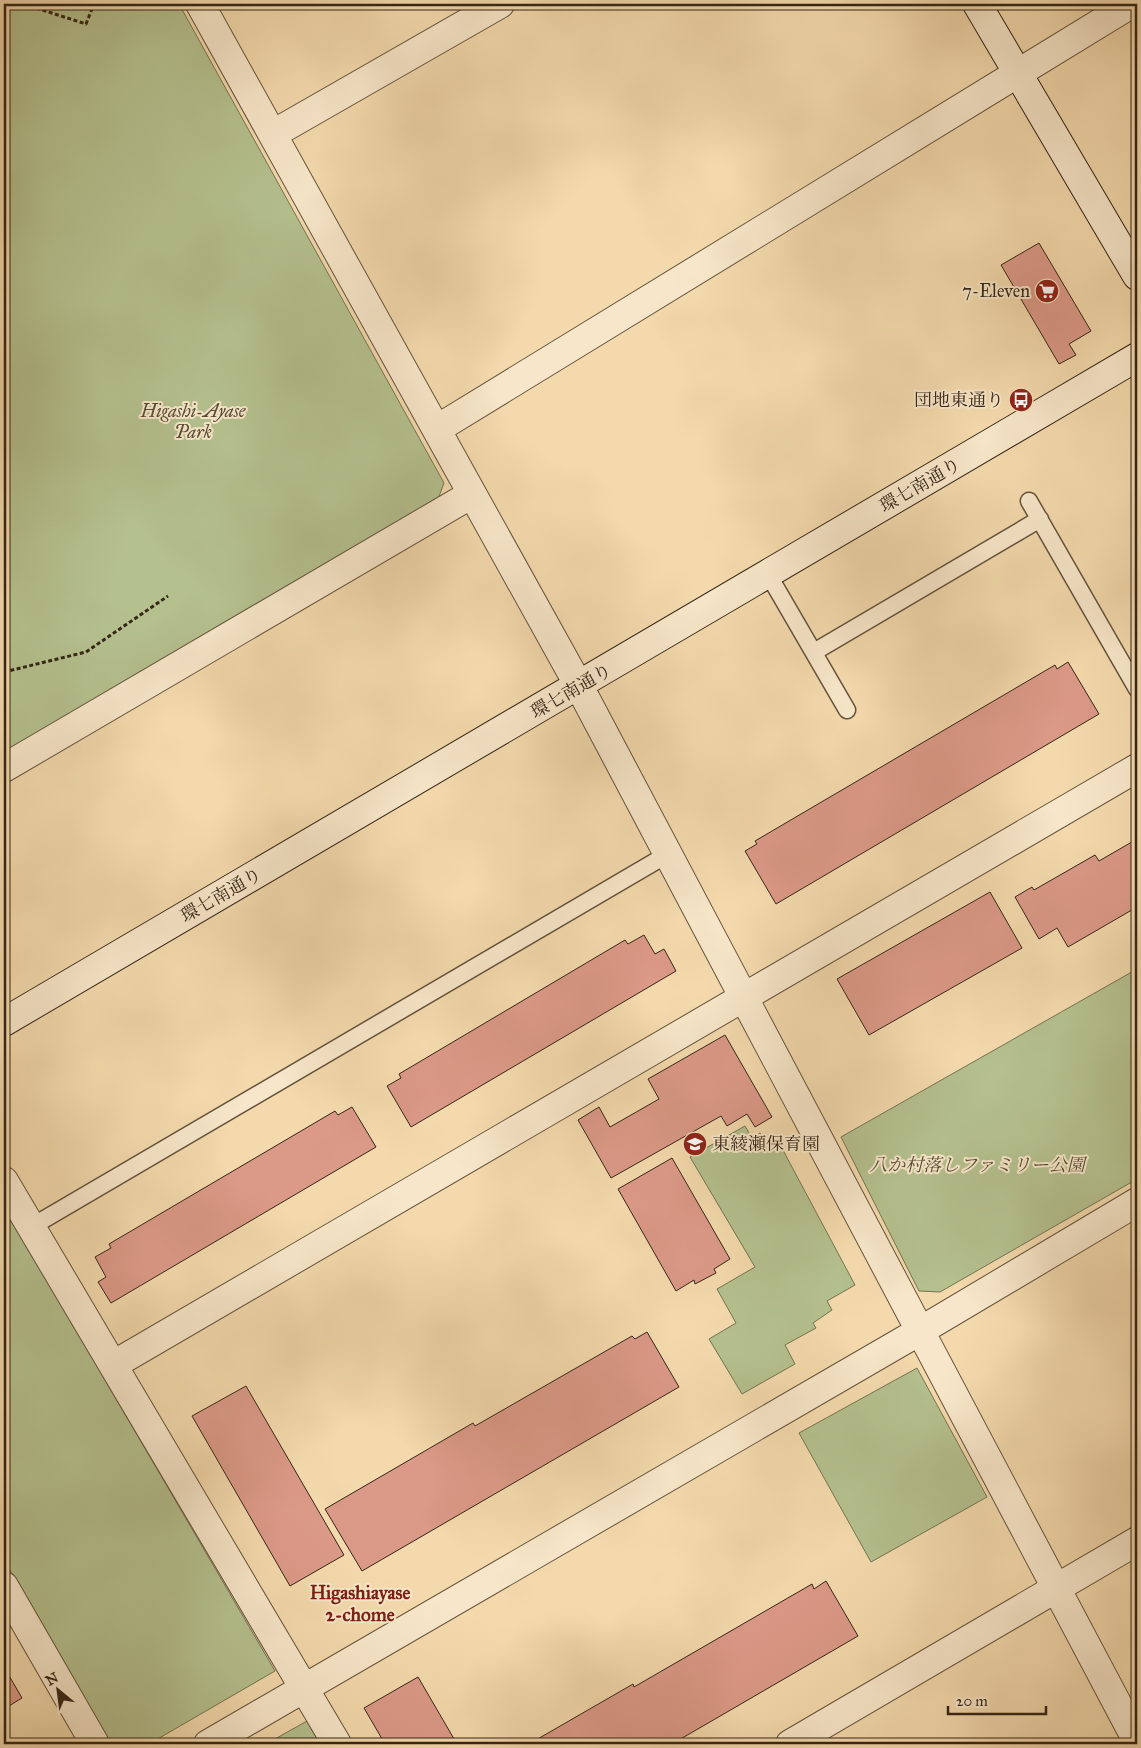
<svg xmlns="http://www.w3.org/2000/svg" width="1141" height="1748" font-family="'IM FELL Great Primer','Noto Serif JP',serif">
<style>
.green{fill:#b4c08e;stroke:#747352}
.building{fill:#db9987;stroke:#352616}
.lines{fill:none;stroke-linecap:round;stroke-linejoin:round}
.lane-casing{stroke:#64533c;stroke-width:19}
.street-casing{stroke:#64533c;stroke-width:30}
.secondary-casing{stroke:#352616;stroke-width:30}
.path{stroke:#352616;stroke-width:3;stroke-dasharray:4 2.5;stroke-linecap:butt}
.lane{stroke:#f7e6c9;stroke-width:16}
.street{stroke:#f7e6c9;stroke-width:28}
.secondary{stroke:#f7e6c9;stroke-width:28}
.labels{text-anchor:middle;stroke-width:4;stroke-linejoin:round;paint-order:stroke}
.poi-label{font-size:18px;fill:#352616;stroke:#f7e6c9;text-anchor:end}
.park-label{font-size:18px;font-style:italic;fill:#554c34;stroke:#f7e6c9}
.street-label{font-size:18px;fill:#352616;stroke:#f7e6c9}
.neighbourhood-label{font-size:19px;font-weight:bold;fill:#7a1f14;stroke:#f7e6c9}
</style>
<rect width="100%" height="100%" fill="#f3d9ac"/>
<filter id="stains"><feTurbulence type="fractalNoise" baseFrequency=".004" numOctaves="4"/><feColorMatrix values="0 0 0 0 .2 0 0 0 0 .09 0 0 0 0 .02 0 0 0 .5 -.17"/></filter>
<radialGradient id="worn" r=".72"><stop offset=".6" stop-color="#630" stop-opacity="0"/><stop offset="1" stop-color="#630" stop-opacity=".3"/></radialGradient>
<path class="green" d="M4,4H179L444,483L438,499L4,753Z
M1137,969V1179L940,1292L919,1291L841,1137Z
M745,1126L752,1138L760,1133L767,1144L777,1139L855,1285L827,1301L832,1310L813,1323L816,1328L785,1345L795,1364L742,1394L709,1339L736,1323L717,1289L755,1267L690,1157Z
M4,1207L275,1671L149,1744H111L4,1560Z
M917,1368L987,1497L871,1562L799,1433Z
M307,1721L320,1744H266Z"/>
<path class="building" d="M1039,243L1091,331L1069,344L1076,355L1059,364L1001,265Z
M1068,662L1099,714L776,904L745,851L757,844L755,841L1055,665L1057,669Z
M1137,839V907L1068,947L1057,928L1039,939L1015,897L1032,887L1034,890L1095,855L1099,861Z
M990,892L1022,948L869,1035L837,979Z
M644,935L655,954L664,949L676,971L411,1127L387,1086L401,1078L399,1074L625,940L628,944Z
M725,1035L772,1117L755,1127L747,1114L727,1126L721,1116L611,1178L578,1120L599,1107L610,1127L659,1099L648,1079Z
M352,1107L376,1147L111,1303L98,1282L106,1277L95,1257L111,1248L109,1244L335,1111L338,1115Z
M672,1158L730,1259L714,1269L716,1273L695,1284L694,1280L676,1291L618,1189Z
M647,1332L679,1387L362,1571L325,1509L473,1423L475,1426L632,1336L635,1339Z
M246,1386L344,1555L290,1586L192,1416Z
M826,1581L858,1636L672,1744H529L633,1684L634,1687L812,1584L814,1589Z
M4,1667L22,1698L4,1709Z
M418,1677L457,1744H385L364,1708Z"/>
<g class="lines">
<g class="lane-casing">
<path id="lane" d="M1029,501L1137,689
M768,574L847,710
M814,652L1040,519
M31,1227L668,854"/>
</g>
<g class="street-casing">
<path id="street" d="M200,4L579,686L1137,1741
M273,134L500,4
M437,429L1131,4
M4,768L472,494
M4,1181L337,1744
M113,1365L1137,768
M4,1586L95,1744
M208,1744L920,1331L1137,1202
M790,1744L1137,1541"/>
</g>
<g class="secondary-casing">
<path id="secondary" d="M977,4L1137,276
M4,1022L1137,357"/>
</g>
<path class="path" d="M24,4L86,24L94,4
M4,672L86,652L168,596"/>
<use href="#lane" class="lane"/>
<use href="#street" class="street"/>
<use href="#secondary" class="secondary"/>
</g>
<defs>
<g id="supermarket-disc" transform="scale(1.25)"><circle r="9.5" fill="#8f2418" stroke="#f7e6c9"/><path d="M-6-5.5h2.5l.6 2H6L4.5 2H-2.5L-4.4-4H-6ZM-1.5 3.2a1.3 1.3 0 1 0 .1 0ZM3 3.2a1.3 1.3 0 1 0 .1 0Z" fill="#fff"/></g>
<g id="bus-disc" transform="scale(1.25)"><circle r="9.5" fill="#8f2418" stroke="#f7e6c9"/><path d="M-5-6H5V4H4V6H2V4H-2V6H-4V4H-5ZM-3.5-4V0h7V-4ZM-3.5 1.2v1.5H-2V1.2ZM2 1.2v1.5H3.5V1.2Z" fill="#fff"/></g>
<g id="school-disc" transform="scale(1.25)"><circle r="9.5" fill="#8f2418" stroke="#f7e6c9"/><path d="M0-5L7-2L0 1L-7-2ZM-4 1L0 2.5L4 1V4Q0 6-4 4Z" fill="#fff"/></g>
</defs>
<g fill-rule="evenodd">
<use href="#supermarket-disc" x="1047" y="291"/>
<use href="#bus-disc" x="1021" y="400"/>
<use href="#school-disc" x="695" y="1144"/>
</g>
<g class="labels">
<g class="poi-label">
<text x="1030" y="297">7-Eleven</text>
<text x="1004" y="406">団地東通り</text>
<text x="712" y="1150" text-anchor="start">東綾瀬保育園</text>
</g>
<g class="park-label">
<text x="193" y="417">Higashi-Ayase<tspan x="193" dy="21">Park</tspan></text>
<text x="977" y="1171">八か村落しファミリー公園</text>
</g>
<g class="street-label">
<text transform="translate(920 485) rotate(-30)" y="6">環七南通り</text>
<text transform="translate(571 691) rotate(-30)" y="6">環七南通り</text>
<text transform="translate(221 895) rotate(-30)" y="6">環七南通り</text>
</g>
<g class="neighbourhood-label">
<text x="360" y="1599">Higashiayase<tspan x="360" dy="22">2-chome</tspan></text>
</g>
</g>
<rect width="1141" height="1748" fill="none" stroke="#f3d9ac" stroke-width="20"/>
<rect x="5" y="5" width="1131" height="1738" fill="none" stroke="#352616" stroke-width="2.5"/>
<rect x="10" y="10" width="1121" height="1728" fill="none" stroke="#352616"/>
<g transform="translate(58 1690) rotate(331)" stroke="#f7e6c9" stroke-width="4" paint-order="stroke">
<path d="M0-4L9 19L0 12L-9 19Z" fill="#352616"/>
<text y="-8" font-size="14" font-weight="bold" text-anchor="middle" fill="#352616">N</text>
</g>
<path d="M948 1706v8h98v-8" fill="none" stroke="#352616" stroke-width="2.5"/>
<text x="956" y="1706" font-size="15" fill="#352616" stroke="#f7e6c9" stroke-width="4" paint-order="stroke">20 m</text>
<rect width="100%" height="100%" filter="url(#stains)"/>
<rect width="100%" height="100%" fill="url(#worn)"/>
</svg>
